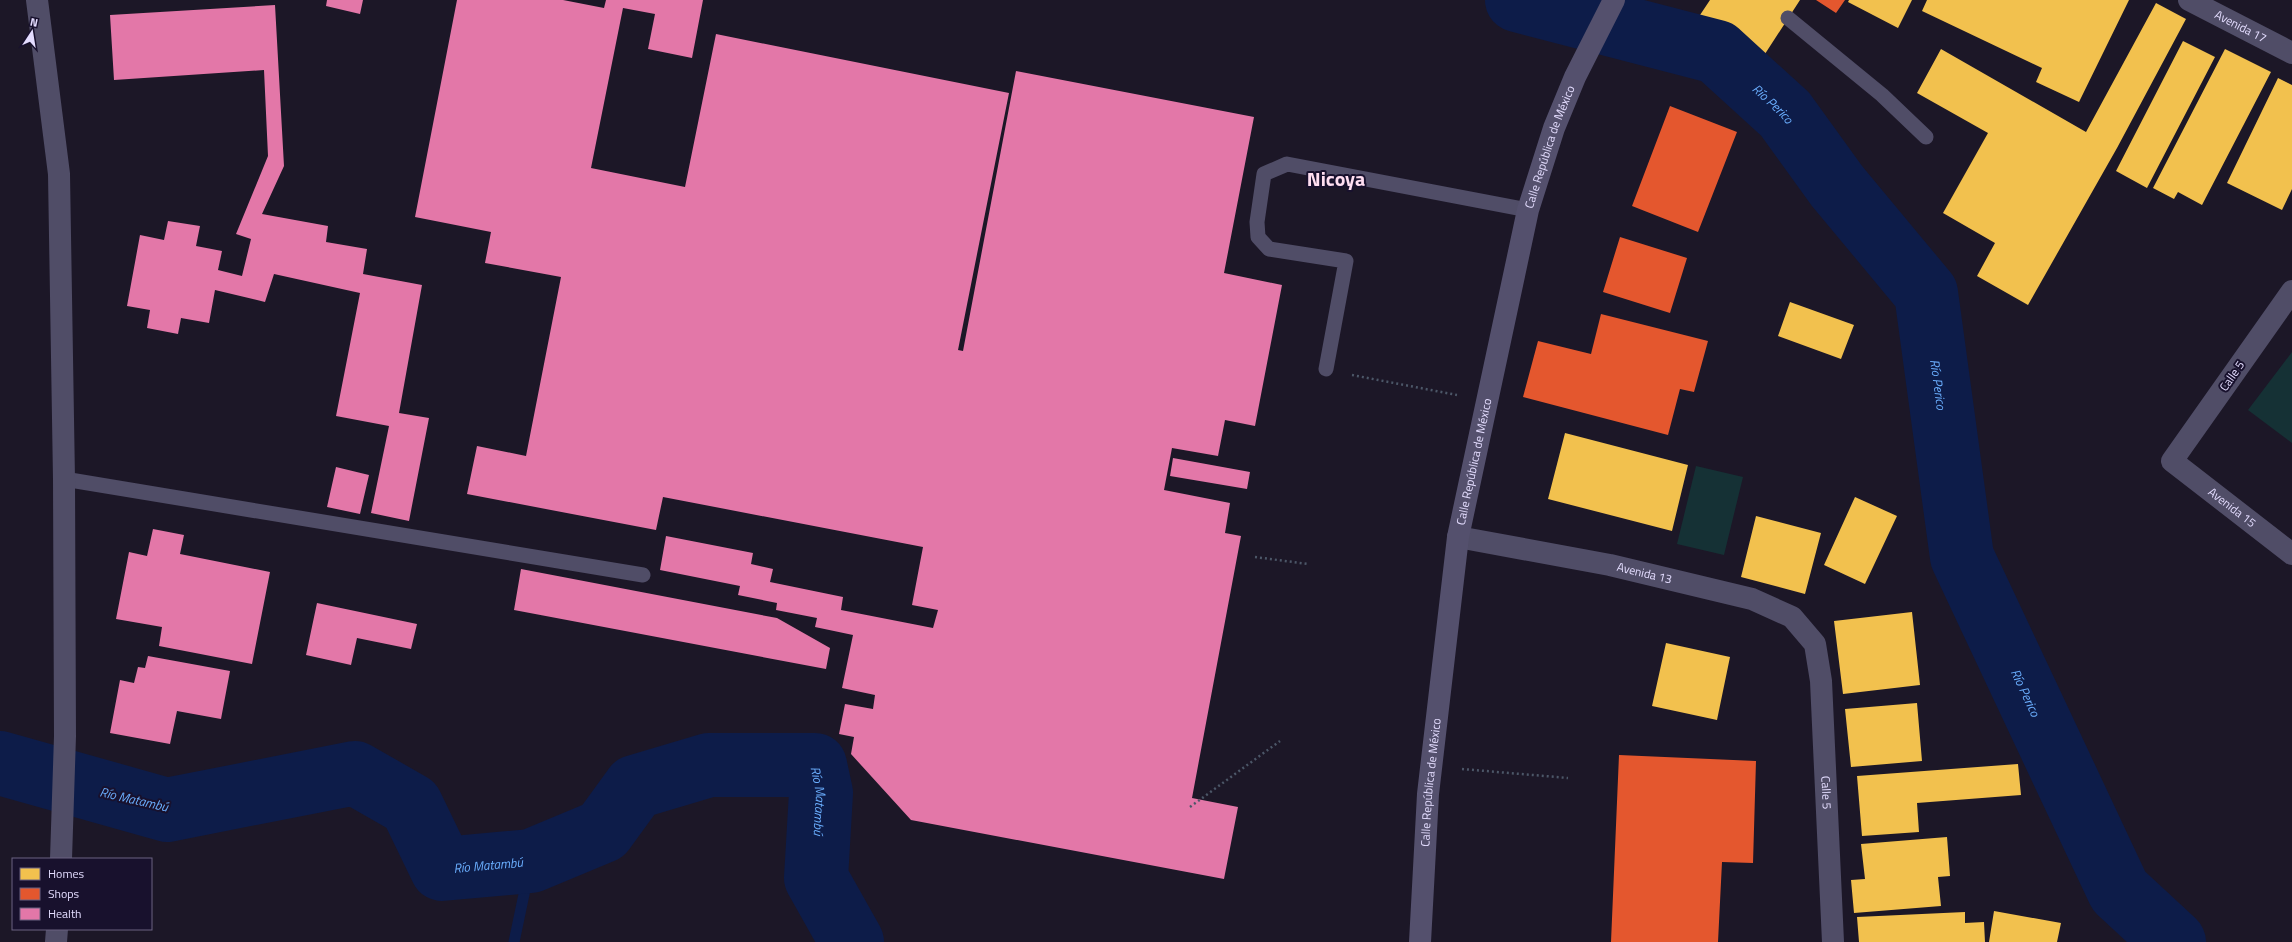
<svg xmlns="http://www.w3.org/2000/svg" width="2292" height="942" font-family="'Titillium Web',sans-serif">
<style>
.garden{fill:#153135}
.homes{fill:#f2c14e}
.shops{fill:#e4572e}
.health{fill:#e377a8}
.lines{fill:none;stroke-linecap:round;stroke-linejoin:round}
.stream{stroke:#0d1c49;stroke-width:11}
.river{stroke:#0d1c49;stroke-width:64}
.path{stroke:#4c5768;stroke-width:2.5;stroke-dasharray:2 3;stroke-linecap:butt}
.service{stroke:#504d67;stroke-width:15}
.minor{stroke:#504d67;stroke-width:22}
.secondary{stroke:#54506d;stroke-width:22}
.labels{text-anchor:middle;stroke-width:4;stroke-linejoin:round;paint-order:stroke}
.street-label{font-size:12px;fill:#e4ddff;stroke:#18112d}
.water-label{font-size:13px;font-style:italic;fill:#6bafff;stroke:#18112d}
.town-label{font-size:20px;font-weight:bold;fill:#ffdff1;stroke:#18112d}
</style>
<rect width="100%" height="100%" fill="#1c1727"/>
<path class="garden" d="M2292,352V443L2248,410Z
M1696,466L1743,477L1724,555L1677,544Z"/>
<path class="homes" d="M1710,0H1800L1763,57L1700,15Z
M1849,0H1912L1898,28L1848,2Z
M1927,0H2129L2079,102L2036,82L2042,68L1922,11Z
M2156,3L2186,19L2117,148L2028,305L1977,276L1995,243L1943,213L1988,133L1917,93L1941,49L2086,132Z
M2183,41L2215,57L2147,188L2116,171Z
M2225,49L2271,72L2202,205L2178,192L2174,199L2153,188Z
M2278,78L2292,85V189L2282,210L2227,183Z
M1790,302L1854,325L1841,359L1778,336Z
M1565,433L1688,465L1672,531L1548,499Z
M1855,497L1897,516L1865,584L1824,565Z
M1756,516L1821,533L1805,594L1741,577Z
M1912,612L1920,685L1843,694L1834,621Z
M1666,643L1730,657L1717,720L1652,706Z
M1917,703L1922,761L1851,767L1845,709Z
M2018,764L2021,795L1917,803L1919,832L1862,836L1857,776Z
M1947,837L1950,876L1938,877L1941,906L1854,913L1851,880L1865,879L1861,844Z
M1994,911L2061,923L2057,942H1989Z
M1965,912V923L1984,922L1985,942H1859L1857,917Z"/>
<path class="shops" d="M1816,0H1845L1836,13Z
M1670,106L1737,132L1698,232L1632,206Z
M1620,237L1687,258L1670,313L1603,292Z
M1601,314L1708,341L1694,392L1680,389L1668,435L1523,397L1538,341L1591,354Z
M1619,755L1756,761L1753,863L1722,862L1718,942H1611Z"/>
<path class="health" d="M327,0H363L360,14L326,6Z
M457,0H563L604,8L606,0H703L692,58L648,49L655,14L623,8L591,168L685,187L716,34L1009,93L958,350L963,351L1016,71L1254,117L1224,273L1282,285L1255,426L1225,420L1218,456L1172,448L1164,490L1230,503L1225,533L1241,536L1192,798L1238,807L1224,879L911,820L851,754L854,737L839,734L845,704L873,709L875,695L842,688L853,635L815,627L817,618L776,610L777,603L738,595L740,586L660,570L666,536L753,553L751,564L773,569L770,582L843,597L841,610L933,628L938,610L912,605L923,547L663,497L656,530L467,494L477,446L526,456L561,277L485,263L491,232L415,217Z
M275,5L284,166L262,214L328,226L326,242L367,249L363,274L422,285L399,413L429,418L409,521L371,513L389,426L336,416L360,293L274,274L265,302L215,290L209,323L181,318L178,334L147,328L150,310L127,306L140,235L164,240L168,221L200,226L196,246L222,251L218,270L242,276L251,239L236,234L268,156L264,70L114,80L110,15Z
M1173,458L1250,472L1247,489L1170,476Z
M336,467L369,475L360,514L327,507Z
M153,529L184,535L180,554L270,572L252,664L159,646L162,627L116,619L129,552L147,556Z
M521,569L777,618L830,648L826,669L514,610Z
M317,603L417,624L411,649L357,638L351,665L306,655Z
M148,656L230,671L221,719L177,711L170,744L110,733L120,680L134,683L138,667L145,668Z"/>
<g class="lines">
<path class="stream" d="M514,942L531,861"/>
<g class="river">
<path id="s1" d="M1517,0L1717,52L1785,114L1837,186L1926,293L1962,557L2119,891L2174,942"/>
<path id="s2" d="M0,763L167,810L355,773L411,805L442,869L531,861L603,831L635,787L709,765H815L821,793L816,878L852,942"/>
</g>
<path class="path" d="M1352,375L1457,395
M1255,557L1308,564
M1462,769L1568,778
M1190,807L1280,741"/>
<path class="service" d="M1788,18L1882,95L1926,137
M1326,369L1346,261L1269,249L1258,237L1257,222L1264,174L1287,164L1528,210
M64,479L643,575"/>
<g class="minor">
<path d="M37,0L59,174L64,479L65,736L61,859"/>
<path id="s3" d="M2189,0L2292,53"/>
<path id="s4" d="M2292,291L2172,461L2292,554"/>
<path id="s5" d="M1458,537L1610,565L1752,599L1792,617L1815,644L1821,681L1833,942"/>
<path d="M56,942L57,929"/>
</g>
<path class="secondary" id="s6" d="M1420,942L1428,794L1458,537L1528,210L1554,128L1575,77L1614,0"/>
</g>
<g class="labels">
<g class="street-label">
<text dy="4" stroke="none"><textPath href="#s3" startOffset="58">Avenida 17</textPath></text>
<text dy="4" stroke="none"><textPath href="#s6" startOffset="808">Calle República de México</textPath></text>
<text transform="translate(2232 376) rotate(-55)" y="4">Calle 5</text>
<text dy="4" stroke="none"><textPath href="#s6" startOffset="484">Calle República de México</textPath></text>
<text dy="4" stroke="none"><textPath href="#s4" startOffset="284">Avenida 15</textPath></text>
<text dy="4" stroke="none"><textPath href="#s5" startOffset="190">Avenida 13</textPath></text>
<text dy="4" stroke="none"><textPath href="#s6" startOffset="160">Calle República de México</textPath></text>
<text dy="4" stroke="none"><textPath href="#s5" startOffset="529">Calle 5</textPath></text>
</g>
<g class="water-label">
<text dy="5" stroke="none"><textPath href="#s1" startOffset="283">Río Perico</textPath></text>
<text dy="5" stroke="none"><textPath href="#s1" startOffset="619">Río Perico</textPath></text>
<text dy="5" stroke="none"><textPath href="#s1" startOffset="943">Río Perico</textPath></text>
<text transform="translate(134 799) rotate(13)" y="5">Río Matambú</text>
<text dy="5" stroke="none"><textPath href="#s2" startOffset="942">Río Matambú</textPath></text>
<text dy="5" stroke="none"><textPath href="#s2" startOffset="547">Río Matambú</textPath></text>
</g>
<g class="town-label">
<text x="1336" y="186">Nicoya</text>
</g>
</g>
<rect x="12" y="858" width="140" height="72" fill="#18112d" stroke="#6a6381"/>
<rect x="20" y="868" width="20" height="12" fill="#f2c14e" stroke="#6a6381"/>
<text x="48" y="878" font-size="12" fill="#e4ddff">Homes</text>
<rect x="20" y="888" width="20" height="12" fill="#e4572e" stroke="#6a6381"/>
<text x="48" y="898" font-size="12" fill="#e4ddff">Shops</text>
<rect x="20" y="908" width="20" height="12" fill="#e377a8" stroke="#6a6381"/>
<text x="48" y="918" font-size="12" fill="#e4ddff">Health</text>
<g transform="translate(32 32) rotate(12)" stroke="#18112d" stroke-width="3" paint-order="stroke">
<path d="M0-3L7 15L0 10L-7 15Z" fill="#e4ddff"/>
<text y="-6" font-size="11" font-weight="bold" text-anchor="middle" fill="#e4ddff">N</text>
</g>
</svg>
